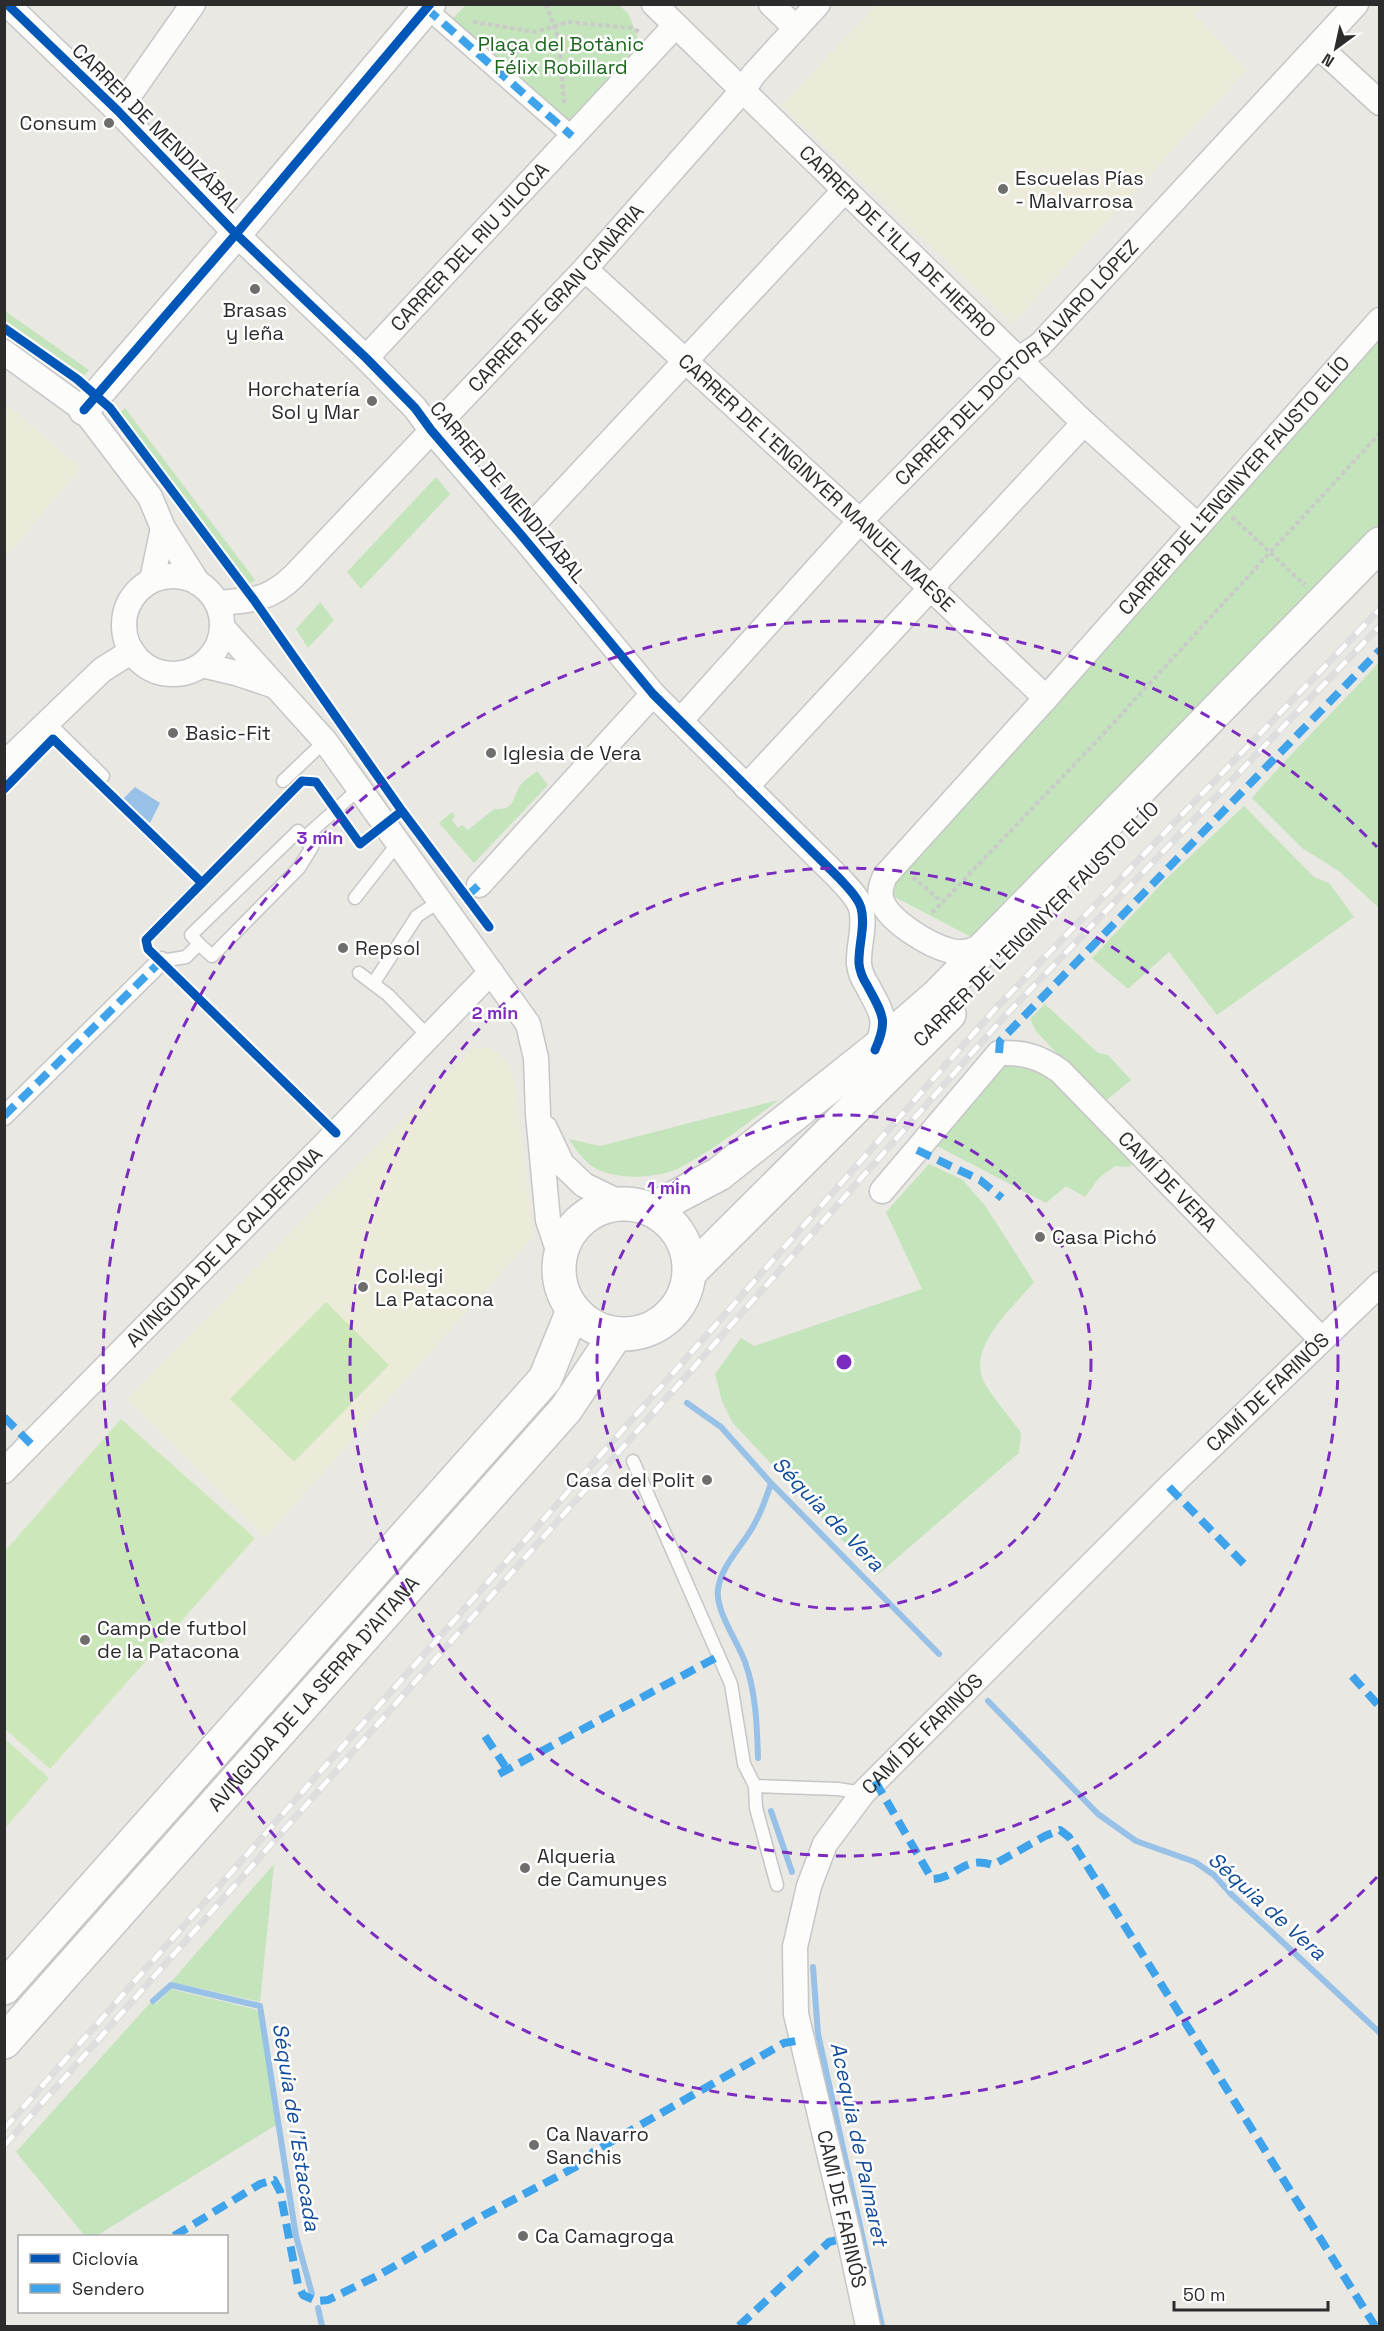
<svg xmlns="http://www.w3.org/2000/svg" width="1384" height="2331" font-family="'Space Grotesk',sans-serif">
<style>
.education{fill:#ecead8}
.green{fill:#c4e4bc}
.pitch{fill:#cce8ba}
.water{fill:#98c1e8}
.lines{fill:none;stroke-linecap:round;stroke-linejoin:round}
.stream{stroke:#98c1e8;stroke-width:6}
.service-casing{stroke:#c7c6c7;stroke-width:15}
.pedestrian-casing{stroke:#c7c6c7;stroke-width:21}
.minor-casing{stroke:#c7c6c7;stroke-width:27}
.tertiary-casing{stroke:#c7c6c7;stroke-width:33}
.secondary-casing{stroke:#c7c6c7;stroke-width:36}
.path{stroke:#cacac9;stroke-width:4;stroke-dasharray:4.5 3;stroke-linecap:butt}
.service{stroke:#fcfcfb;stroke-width:12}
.pedestrian{stroke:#fcfcfb;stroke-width:18}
.minor{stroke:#fcfcfb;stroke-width:24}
.tertiary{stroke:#fcfcfb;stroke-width:30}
.secondary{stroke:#fcfcfb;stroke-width:33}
.rail-casing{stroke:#dededf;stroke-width:7}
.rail{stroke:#fff;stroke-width:4.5;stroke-dasharray:14;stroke-linecap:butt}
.quiet{stroke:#3ea3eb;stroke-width:8;stroke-dasharray:15 8;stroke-linecap:butt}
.cycleway-casing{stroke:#fff;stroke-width:13}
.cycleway{stroke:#0057b8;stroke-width:9}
.ring{fill:none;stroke:#7b2cbf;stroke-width:3;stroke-dasharray:10 8}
.poi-dot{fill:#6e6e6c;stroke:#fff;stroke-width:2}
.labels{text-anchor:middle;stroke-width:5;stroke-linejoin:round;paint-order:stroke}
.park-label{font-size:20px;fill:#1d671f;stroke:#fff}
.poi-label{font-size:20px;fill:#2c2c2c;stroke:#fff;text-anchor:start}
.street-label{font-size:20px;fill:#2c2c2c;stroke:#fff}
.water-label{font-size:21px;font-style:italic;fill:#124b99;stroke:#fff}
.centre{fill:#7b2cbf;stroke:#fff;stroke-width:3}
.ring-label{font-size:18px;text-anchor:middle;font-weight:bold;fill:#7b2cbf;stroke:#fff;stroke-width:5;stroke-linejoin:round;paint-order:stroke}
</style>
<rect width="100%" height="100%" fill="#eae8e2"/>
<path class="education" d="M876,5H1205L1195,15L1247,70L1013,323L782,106Z
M5,403L81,468L5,558Z
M473,1048H488L500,1054L510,1066L514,1079L534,1236L266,1537L127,1399Z"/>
<path class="green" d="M466,5H619L628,13L640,43L565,126L448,23Z
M5,311L89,370L84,375L5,320Z
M1379,334V525L1315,594L977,940L887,893Z
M125,408L255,580L249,585L119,413Z
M436,477L450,494L361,589L347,572Z
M320,602L334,620L308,648L296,629Z
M1379,662V908L1339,871L1302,848L1252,798C1292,751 1338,708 1379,662Z
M537,771L548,785L474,863L439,823L452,812L455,816L452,820L458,828L462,825L468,830L494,809C513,810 512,802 518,789C521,782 531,776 537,771Z
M1244,806L1314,877L1329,883L1354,917L1217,1015L1169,952L1128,989L1092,958L1167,878Z
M1045,1004L1098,1053L1108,1055L1131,1080L1107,1100H1100L1036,1031L1030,1019Z
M1002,1062L1046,1071L1133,1162L1130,1167L1115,1166L1099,1178L1085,1197L1066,1186L1046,1203L937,1146L934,1142Z
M779,1100C749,1122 715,1149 683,1166C661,1179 615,1181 593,1167C583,1160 575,1149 569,1139L600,1146Z
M929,1164L963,1180L986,1207L1034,1282C1014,1306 968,1346 983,1380C991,1396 1011,1418 1021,1433L1019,1453L876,1576L732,1422L722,1401L715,1374L741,1338L754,1346L922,1289L886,1212Z
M274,1864L260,2002L171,1982Z
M171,1989L254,2009L259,2012L276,2125L96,2236H85L16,2152L150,2003L156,2004Z"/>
<path class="pitch" d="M326,1302L389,1365L294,1462L230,1399Z
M121,1419L255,1538L50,1769L5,1729V1551Z
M5,1739L49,1778L5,1828Z"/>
<path class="water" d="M135,787L160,803L150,823L123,799Z"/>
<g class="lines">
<path class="stream" d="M687,1403L721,1427L771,1483L939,1654
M988,1701L1098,1814L1136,1841L1195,1862L1214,1875L1231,1894L1380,2033
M758,1758C757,1726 756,1692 745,1662C738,1642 715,1611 718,1589C721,1567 740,1548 751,1530C760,1515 766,1499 771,1483
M771,1811L792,1872
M813,1967L818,2034L882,2326
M153,2001L171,1985L260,2006L296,2236L312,2294
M318,2308L322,2326"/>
<g class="service-casing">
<path id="service" d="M48,722L103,776
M283,781L325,741
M355,898L398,843
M199,944L212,956L299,868L312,847L304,838
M161,961L186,957L199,944L191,935L298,831L304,838L360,788
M359,973L388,995L429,1037
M373,984L417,916L440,901
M633,1461L731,1684L744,1764L755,1786L756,1808L777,1885
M755,1786L838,1789L863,1793"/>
</g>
<g class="pedestrian-casing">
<path id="pedestrian" d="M426,8L572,136
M4,1116L161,961"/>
</g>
<g class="minor-casing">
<g id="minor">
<path d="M7,4L118,111L236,234L366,358L415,408L431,430L522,536L653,694L839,878C846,886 858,897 861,908C866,925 858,946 859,964C860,972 863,979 867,985C882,1014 889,1019 875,1050"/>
<path id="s1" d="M654,4L1084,423L1198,526"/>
<path d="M771,4L796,28"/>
<path d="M1318,46L1380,103"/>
<path d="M118,111L193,4"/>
<path id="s2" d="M585,269L860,521L1046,698"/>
<path d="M4,352L84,410L150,497L163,528L198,583"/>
<path id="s3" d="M366,358L675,26"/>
<path d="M522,536L844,191"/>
<circle cx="173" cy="625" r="49"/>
<path d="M152,580L163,528"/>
<path id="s4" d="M218,603C252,600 268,601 294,576L585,269L742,91L754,74L818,4"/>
<path d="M223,628L325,741L528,1024L536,1058L538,1114L548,1220L560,1256"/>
<path d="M202,665L236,673L275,686"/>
<path id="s5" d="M680,721L860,521L1018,360L1040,345L1356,4"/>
<path d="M4,764L102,670L132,651"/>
<path d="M746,787L1084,423"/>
<path d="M479,885L653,694"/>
<path id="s6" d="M986,943C976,950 963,954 951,951C930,946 886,920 881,898C879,890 882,883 885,876L1046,698L1380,320"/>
<path d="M545,1128L562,1164L584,1185L619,1202"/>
<path id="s7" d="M882,1191L999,1053C1024,1052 1040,1057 1060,1071L1321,1339"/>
<path id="s8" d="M4,1471L336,1133L491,972"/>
<path id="s9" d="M868,2326L849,2237L796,2014L795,1947L809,1886L825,1844L863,1793L1169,1487L1380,1284"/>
</g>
</g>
<g class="tertiary-casing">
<path id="tertiary" d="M84,410L236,234L430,4"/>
</g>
<g class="secondary-casing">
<g id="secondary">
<circle cx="624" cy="1269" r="65"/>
<path d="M653,1209L719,1174L875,1050L937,996L1380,544"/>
<path d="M691,1271L949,1014"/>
<path d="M4,1988L545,1379L572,1313"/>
<path id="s10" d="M4,2042L566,1409L614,1337"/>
</g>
</g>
<path class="path" d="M546,4L559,40L564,103
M473,22L536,32L567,22L632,28L641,33
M1232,517L1305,585
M913,877L942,902
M932,913L1094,744L1380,433"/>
<use href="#service" class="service"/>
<use href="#pedestrian" class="pedestrian"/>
<use href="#minor" class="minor"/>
<use href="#tertiary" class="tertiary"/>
<use href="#secondary" class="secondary"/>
<g class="rail-casing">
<path id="rail" d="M4,2129L997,1007L1380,609
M4,2146L1004,1017L1380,626"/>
</g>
<use href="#rail" class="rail"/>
<path class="quiet" d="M426,8L572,136
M467,896L479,885
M999,1053L1000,1041L1380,650
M4,1116L161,961
M917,1150L980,1180L1002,1198
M4,1417L31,1444
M1169,1487L1244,1564
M1352,1676L1380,1707
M485,1736L505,1766L510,1768
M499,1774L719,1656
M875,1781L932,1879C958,1878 963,1855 993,1865L1045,1836L1060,1830L1069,1837L1375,2326
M174,2236L260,2184L274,2180L280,2191L298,2285L303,2295L316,2301L328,2300L379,2275L484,2215L587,2161L593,2152L784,2043L802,2040
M739,2326L829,2242L849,2237"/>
<g class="cycleway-casing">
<path id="cycleway" d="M7,4L118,111L236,234L366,358L415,408L431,430L522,536L653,694L839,878C846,886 858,897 861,908C866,925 858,946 859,964C860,972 863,979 867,985C882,1014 889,1019 875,1050
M4,328L77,379L110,408L254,600L402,811L489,927
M84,410L236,234L430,4
M4,789L53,739L202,883
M336,1133L148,949L146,940L302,781L316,782L360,844L402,811"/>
</g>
<use href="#cycleway" class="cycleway"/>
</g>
<g class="ring">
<circle cx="844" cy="1362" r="247"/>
<circle cx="844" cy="1362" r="494"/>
<path d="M1377 1877A741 741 0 1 1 1377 847"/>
</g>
<g class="poi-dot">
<circle cx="109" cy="123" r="6"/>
<circle cx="1003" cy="189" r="6"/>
<circle cx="255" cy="289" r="6"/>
<circle cx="372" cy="401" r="6"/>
<circle cx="173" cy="733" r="6"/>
<circle cx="491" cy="753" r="6"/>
<circle cx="343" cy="948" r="6"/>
<circle cx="1040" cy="1237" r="6"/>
<circle cx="363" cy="1287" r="6"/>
<circle cx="707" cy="1480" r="6"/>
<circle cx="85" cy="1640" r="6"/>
<circle cx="525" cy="1868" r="6"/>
<circle cx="534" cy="2145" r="6"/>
<circle cx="523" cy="2236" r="6"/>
</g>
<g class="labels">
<g class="park-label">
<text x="561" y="51">Plaça del Botànic<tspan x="561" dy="23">Félix Robillard</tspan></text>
</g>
<g class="poi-label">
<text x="97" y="130" text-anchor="end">Consum</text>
<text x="1015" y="185">Escuelas Pías<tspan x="1015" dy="23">- Malvarrosa</tspan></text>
<text x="255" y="317" text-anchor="middle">Brasas<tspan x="255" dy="23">y leña</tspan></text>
<text x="360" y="396" text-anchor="end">Horchatería<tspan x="360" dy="23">Sol y Mar</tspan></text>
<text x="185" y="740">Basic-Fit</text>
<text x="503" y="760">Iglesia de Vera</text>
<text x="355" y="955">Repsol</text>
<text x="1052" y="1244">Casa Pichó</text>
<text x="375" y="1283">Col·legi<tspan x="375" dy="23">La Patacona</tspan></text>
<text x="695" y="1487" text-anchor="end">Casa del Polit</text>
<text x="97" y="1635">Camp de futbol<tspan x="97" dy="23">de la Patacona</tspan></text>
<text x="537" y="1863">Alqueria<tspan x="537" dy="23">de Camunyes</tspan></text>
<text x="546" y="2141">Ca Navarro<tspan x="546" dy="23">Sanchis</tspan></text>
<text x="535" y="2243">Ca Camagroga</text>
</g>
<g class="street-label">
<text transform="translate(157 128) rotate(45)" y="7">CARRER DE MENDIZÁBAL</text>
<text dy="7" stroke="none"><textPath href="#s1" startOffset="340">CARRER DE L'ILLA DE HIERRO</textPath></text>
<text dy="7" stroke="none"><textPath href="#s3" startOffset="152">CARRER DEL RIU JILOCA</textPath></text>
<text dy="7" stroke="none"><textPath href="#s4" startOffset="465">CARRER DE GRAN CANÀRIA</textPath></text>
<text dy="7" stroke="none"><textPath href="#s5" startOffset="492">CARRER DEL DOCTOR ÁLVARO LÓPEZ</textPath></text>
<text dy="7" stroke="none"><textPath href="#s2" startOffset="315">CARRER DE L'ENGINYER MANUEL MAESE</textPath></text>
<text dy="7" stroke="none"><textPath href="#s6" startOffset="674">CARRER DE L'ENGINYER FAUSTO ELÍO</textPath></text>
<text transform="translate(508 492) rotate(50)" y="7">CARRER DE MENDIZÁBAL</text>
<text transform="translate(1036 924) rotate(-45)" y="7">CARRER DE L'ENGINYER FAUSTO ELÍO</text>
<text dy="7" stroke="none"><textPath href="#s7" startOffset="400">CAMÍ DE VERA</textPath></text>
<text dy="7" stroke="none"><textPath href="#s8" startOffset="314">AVINGUDA DE LA CALDERONA</textPath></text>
<text dy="7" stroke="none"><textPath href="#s9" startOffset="1128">CAMÍ DE FARINÓS</textPath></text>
<text dy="7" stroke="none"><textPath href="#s10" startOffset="466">AVINGUDA DE LA SERRA D'AITANA</textPath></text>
<text dy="7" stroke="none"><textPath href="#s9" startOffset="642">CAMÍ DE FARINÓS</textPath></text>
<text transform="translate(842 2209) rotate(77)" y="7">CAMÍ DE FARINÓS</text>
</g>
<g class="water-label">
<text transform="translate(828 1514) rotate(46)" y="7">Séquia de Vera</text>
<text transform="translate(1267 1906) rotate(42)" y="7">Séquia de Vera</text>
<text transform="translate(296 2127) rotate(81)" y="7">Séquia de l'Estacada</text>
<text transform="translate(859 2144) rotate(78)" y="7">Acequia de Palmaret</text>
</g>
</g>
<circle cx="844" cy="1362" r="9" class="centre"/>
<g class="ring-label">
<text x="320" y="844">3 min</text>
<text x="495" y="1019">2 min</text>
<text x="669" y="1194">1 min</text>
</g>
<rect width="1384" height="2331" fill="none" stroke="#2c2c2c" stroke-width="12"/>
<rect x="18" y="2235" width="210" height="78" fill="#ffffff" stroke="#ababab" stroke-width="1.5"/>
<rect x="30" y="2254" width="30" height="9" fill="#0057b8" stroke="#ababab" stroke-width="1.5"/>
<text x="72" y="2265" font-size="18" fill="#2c2c2c">Ciclovía</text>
<rect x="30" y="2284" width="30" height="9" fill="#3ea3eb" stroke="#ababab" stroke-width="1.5"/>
<text x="72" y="2295" font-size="18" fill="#2c2c2c">Sendero</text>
<g transform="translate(1336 48) rotate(213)" stroke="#ffffff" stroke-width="4.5" paint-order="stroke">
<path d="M0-4.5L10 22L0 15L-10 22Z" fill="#2c2c2c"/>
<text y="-9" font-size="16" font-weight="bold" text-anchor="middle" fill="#2c2c2c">N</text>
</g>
<path d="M1174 2301v9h154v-9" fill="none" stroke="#2c2c2c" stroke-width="3"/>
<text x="1183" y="2301" font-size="18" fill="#2c2c2c" stroke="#ffffff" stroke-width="4.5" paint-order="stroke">50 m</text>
</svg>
